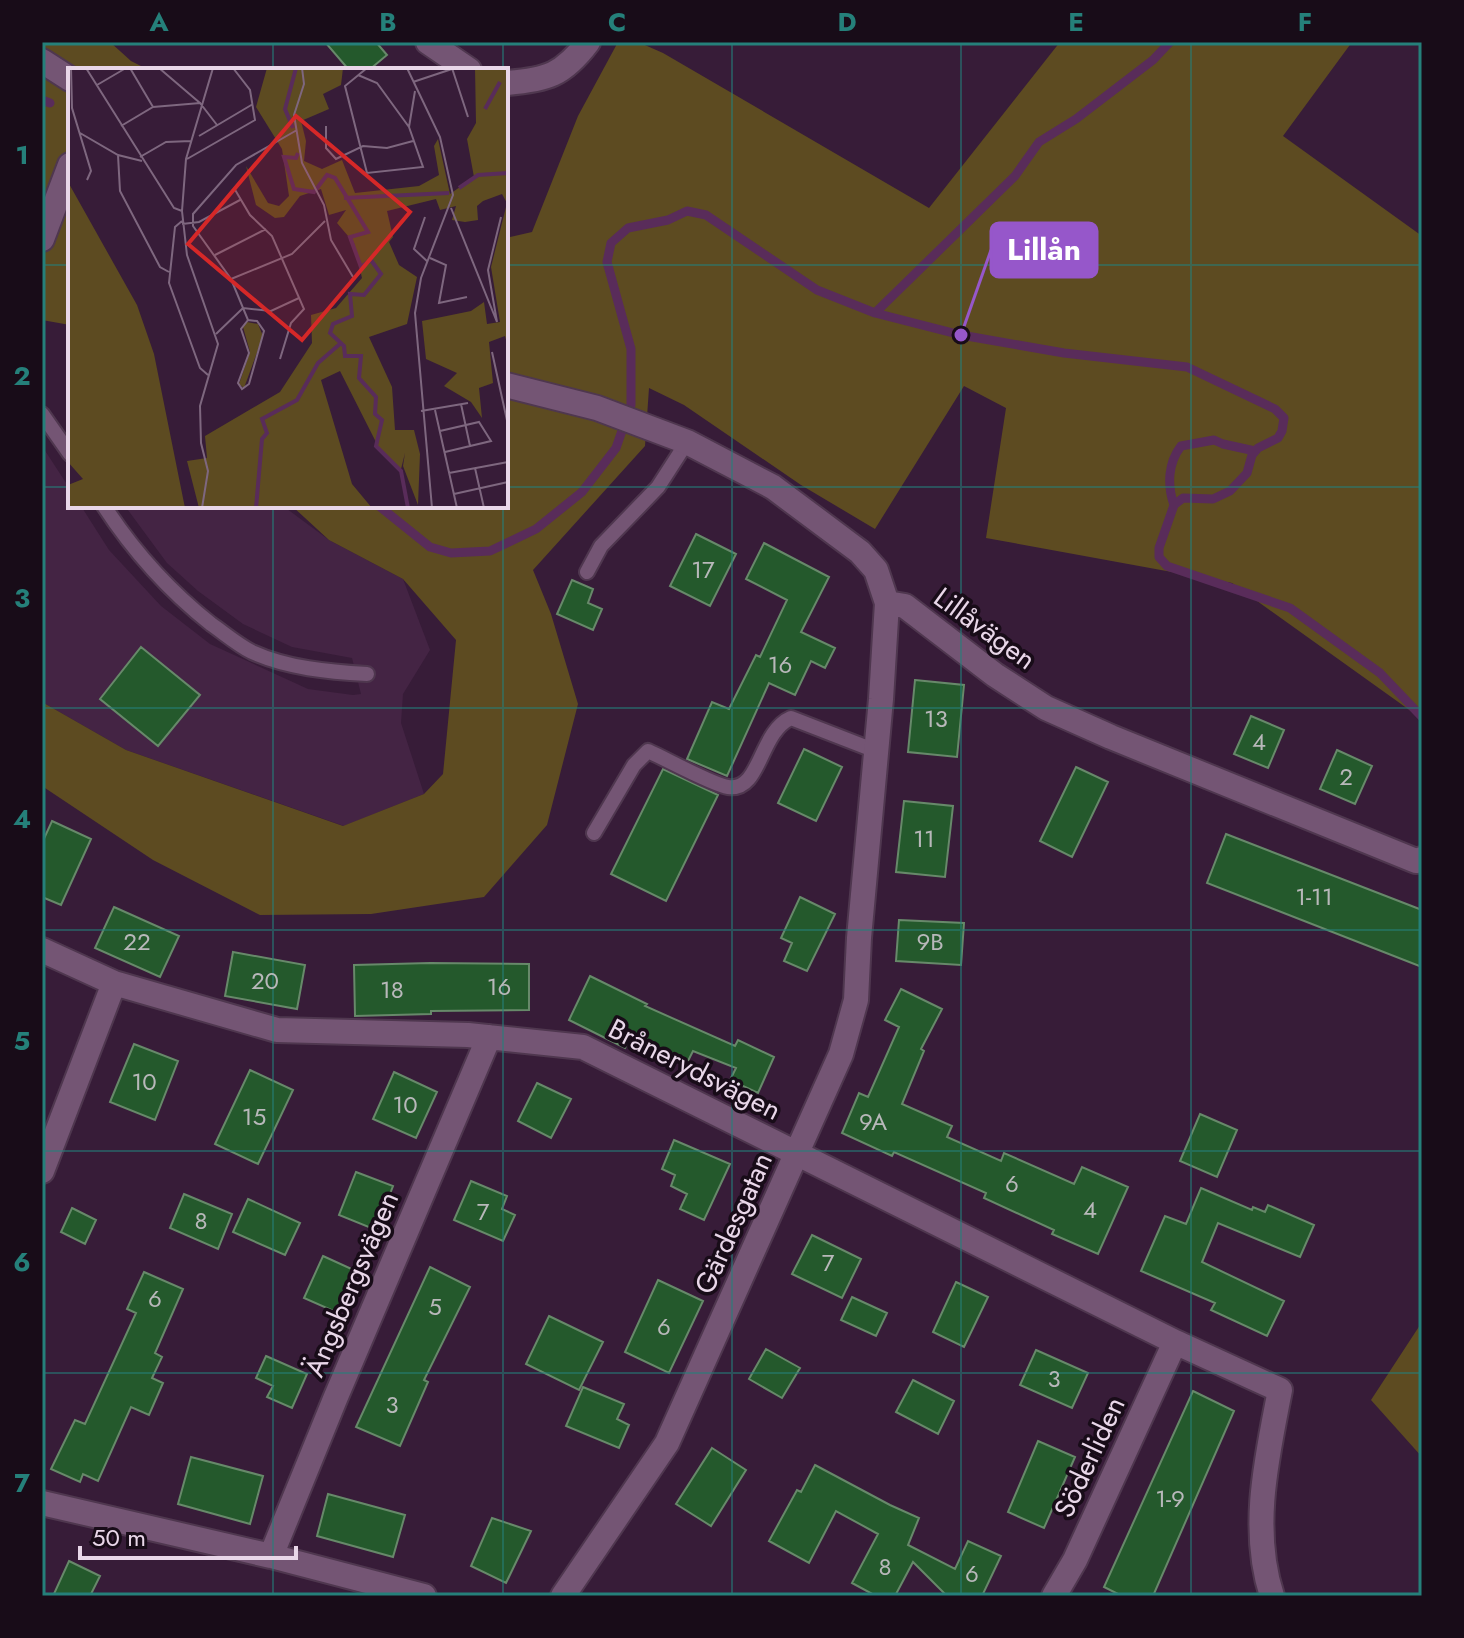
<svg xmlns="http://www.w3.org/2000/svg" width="1464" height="1638" font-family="Jost,sans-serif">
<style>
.built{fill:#442444}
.green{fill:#5d4b21}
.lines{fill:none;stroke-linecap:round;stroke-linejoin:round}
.stream{stroke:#592c5a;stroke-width:9}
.building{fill:#24592c;stroke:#67896a;stroke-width:2}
.lane-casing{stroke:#4f374f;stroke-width:18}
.street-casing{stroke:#4f374f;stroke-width:28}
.lane{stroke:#745574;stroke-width:14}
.street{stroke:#745574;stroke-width:24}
.grid{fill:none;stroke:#25807a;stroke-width:2;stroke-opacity:0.55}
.labels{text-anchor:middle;stroke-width:7;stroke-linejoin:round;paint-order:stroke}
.number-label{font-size:24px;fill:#b8b8ba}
.street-label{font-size:28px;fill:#e9d7e9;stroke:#180c18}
.inset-river{fill:none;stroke:#592c5a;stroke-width:4}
.inset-road{fill:none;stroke:#7e677f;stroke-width:2}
.view{fill:#d62828;fill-opacity:0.15;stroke:#d62828;stroke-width:4}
.inset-edge{fill:none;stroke:#e9d7e9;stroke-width:4}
.leader{fill:none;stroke:#9657ca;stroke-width:3}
.callout-dot{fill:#9657ca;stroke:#180c18;stroke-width:3}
.callout{fill:#9657ca;stroke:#9657ca;stroke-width:3}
.callout-label{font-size:30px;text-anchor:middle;font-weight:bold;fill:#fff}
.neatline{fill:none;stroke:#25807a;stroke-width:3}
.grid-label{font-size:26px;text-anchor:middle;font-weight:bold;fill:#25807a}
</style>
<rect width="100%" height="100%" fill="#371c38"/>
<path class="built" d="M42,446L70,489V506H81L109,550L161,606L210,644L308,689L353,695L361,694L352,658L292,647L243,624L198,591L167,563L125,506H283L329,540L403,579L430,650L403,694L401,723L424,794L344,826L126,750L42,702Z"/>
<path class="green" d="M42,42H110L131,61L149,70H70V325L42,320Z
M618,42H638L663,53L929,208L1060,42H1352L1283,136L1422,236V719L1232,583L986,538L1006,408L964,386L875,529L801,485L684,405L649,388L645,446L533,570L551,614L578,704L547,825L484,897L371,914L260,915L153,860L42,786V702L126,750L343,826L424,794L443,774L456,640L403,579L329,540L292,506H506V238L532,232L578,116Z
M1422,1322V1457L1371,1400Z"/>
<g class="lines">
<path class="stream" d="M42,100L50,103
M875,313L1015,176L1039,142L1076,119L1153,60L1170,42
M1174,505C1167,485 1168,463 1181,446L1214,440L1223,444L1255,451
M379,506L430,547L451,553L490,551L536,529L582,492L616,448L631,405V349L607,262L611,243L628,228L668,220L687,211L706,215L817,290L875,313L961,335L1064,353L1187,367L1275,409L1284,418L1282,431L1278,438L1258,448L1252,455L1247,473L1230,491L1213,499L1183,498L1174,505L1159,548V557L1167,566L1290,608L1380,673L1422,717"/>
</g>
<path class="building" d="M325,42H376L387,55L369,70H349Z
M696,534L736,554L710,606L670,586Z
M764,543L829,577L801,632L835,648L825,668L811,661L795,695L769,683L727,776L687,759L712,702L729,709L756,655L760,657L787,600L746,579Z
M572,580L593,589L588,603L602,609L593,630L557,614Z
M141,647L200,695L158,746L100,699Z
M915,680L964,685L957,757L908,752Z
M1251,716L1284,730L1268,768L1234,754Z
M804,749L842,767L816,821L778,803Z
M1337,750L1372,766L1355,804L1320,789Z
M1076,767L1108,782L1072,857L1040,841Z
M663,769L718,795L666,901L611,874Z
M904,801L953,806L945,877L896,872Z
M52,821L91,839L61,905L42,897V843Z
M1226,834L1422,910V967L1207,883Z
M800,897L835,914L807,971L784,961L792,943L781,938Z
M114,907L179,936L160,977L95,948Z
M899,920L964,923L961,965L896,961Z
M233,952L305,965L297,1009L225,996Z
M430,963L529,964V1010L431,1011V1014L355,1016L354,965Z
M590,976L647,1004L645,1006L735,1046L738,1040L774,1057L758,1093L730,1080L736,1068L693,1051L687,1063L630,1038L625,1048L569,1020Z
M901,989L942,1009L921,1049L924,1051L902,1104L952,1126L947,1137L1001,1161L1004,1153L1074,1184L1082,1167L1128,1187L1098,1254L1052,1234L1054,1230L984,1198L986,1193L894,1152L892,1156L842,1133L859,1093L868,1097L899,1027L885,1020Z
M134,1044L178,1061L155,1120L110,1102Z
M250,1070L293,1090L258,1164L215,1144Z
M394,1072L437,1092L416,1138L373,1119Z
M537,1083L571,1099L551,1138L518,1121Z
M1200,1114L1237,1130L1217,1177L1180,1161Z
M674,1140L730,1164L704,1220L680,1209L687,1194L671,1186L675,1175L662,1169Z
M356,1172L393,1186L376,1230L339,1215Z
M471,1181L507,1196L502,1209L515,1215L503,1241L454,1220Z
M1201,1188L1252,1210L1253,1207L1265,1212L1268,1205L1314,1225L1300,1257L1218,1223L1202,1262L1284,1301L1267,1336L1211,1310L1215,1303L1141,1271L1165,1216L1186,1224Z
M184,1194L232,1214L218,1249L170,1228Z
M248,1199L300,1223L285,1255L233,1232Z
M72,1208L96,1220L85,1244L61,1232Z
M812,1235L861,1259L842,1298L792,1274Z
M323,1256L356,1271L338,1313L304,1298Z
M430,1267L470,1287L424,1380L428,1382L400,1446L356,1427Z
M144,1272L183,1289L155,1353L162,1357L152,1378L163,1383L149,1415L131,1407L98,1481L83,1474L80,1482L51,1469L75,1420L85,1424L136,1313L127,1309Z
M658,1280L703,1301L669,1373L625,1352Z
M956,1282L988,1297L964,1347L933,1332Z
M852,1297L887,1313L876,1336L841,1320Z
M549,1316L603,1342L579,1390L526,1364Z
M766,1349L800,1368L782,1398L749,1379Z
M1036,1350L1088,1373L1072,1408L1020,1385Z
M266,1356L307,1374L292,1408L267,1397L273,1386L256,1378Z
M913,1380L954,1401L938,1434L896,1412Z
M583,1387L624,1404L617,1419L629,1425L619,1448L566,1426Z
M1193,1391L1234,1411L1153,1596H1122L1104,1587Z
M1038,1441L1075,1457L1044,1528L1008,1512Z
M712,1448L746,1470L711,1526L676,1504Z
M191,1457L263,1476L250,1524L178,1504Z
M815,1465L890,1505L919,1518L908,1545L955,1569L968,1541L1001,1556L982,1596H947L913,1562L895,1596H876L852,1583L878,1534L836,1511L809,1563L769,1541L797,1490L801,1492Z
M328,1494L405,1515L393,1557L317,1536Z
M492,1518L531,1531L506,1583L471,1566Z
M69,1561L100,1576L90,1596H53Z"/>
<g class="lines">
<g class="lane-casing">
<path id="lane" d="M42,414L70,454
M104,506C134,552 168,590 211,624C224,633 238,645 252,652C287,668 329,672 367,674
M587,572L601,546L658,487L687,442
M594,833L634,765L648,751C666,759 713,785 728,787C761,792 759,732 791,718L876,751"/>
</g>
<g class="street-casing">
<path id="street" d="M428,42L469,70
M42,61L70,79
M506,83C547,80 563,75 588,42
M42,239L70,165
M506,385L597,408L687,442L773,487L860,552L876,570L887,603L881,699L859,938L856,1000L841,1054L667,1443L563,1596
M887,603L905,606L995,675L1046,708L1111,737L1416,861L1422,859
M42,950L114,983L277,1030L468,1035L583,1047L1175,1342L1280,1390C1267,1457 1250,1529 1272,1596
M42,1171L114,983
M42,1503L271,1556L424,1596
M271,1556L335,1399L489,1037
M1054,1596L1075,1560L1175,1342"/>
</g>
<use href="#lane" class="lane"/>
<use href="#street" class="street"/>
</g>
<path class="grid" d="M273,42V70M503,42V70M732,42V1596M961,42V1596M1191,42V1596M42,265H70M506,265H1422M42,487H70M506,487H1422M273,506V1596M503,506V1596M42,708H1422M42,930H1422M42,1151H1422M42,1373H1422"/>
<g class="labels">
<g class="number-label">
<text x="703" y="578">17</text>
<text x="780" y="673">16</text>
<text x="936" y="727">13</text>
<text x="1259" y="750">4</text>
<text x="1346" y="785">2</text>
<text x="924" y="847">11</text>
<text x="1314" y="905">1-11</text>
<text x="137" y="950">22</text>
<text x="930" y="950">9B</text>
<text x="265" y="989">20</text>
<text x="499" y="995">16</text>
<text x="392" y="998">18</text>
<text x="144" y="1090">10</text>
<text x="405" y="1113">10</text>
<text x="254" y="1125">15</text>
<text x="873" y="1130">9A</text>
<text x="1012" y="1192">6</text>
<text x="1090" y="1218">4</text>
<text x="483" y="1220">7</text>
<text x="201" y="1229">8</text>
<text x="828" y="1271">7</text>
<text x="155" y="1307">6</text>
<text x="435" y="1315">5</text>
<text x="664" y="1335">6</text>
<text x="1054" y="1387">3</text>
<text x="392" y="1413">3</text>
<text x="1170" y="1507">1-9</text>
<text x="885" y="1575">8</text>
<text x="972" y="1582">6</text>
</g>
<g class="street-label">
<text transform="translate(985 628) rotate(36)" y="10">Lillåvägen</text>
<text transform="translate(695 1069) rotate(27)" y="10">Brånerydsvägen</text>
<text transform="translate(733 1223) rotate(-66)" y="10">Gärdesgatan</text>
<text transform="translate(351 1284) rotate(-67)" y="10">Ängsbergsvägen</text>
<text transform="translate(1089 1457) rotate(-65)" y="10">Söderliden</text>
</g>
</g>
<g transform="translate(68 68)">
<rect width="440" height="440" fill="#371c38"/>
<path d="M199,0H275L273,17L255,26L261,41L233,53L238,73L236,93L254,101L274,92L287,125L351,118L371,107L366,78L370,71L382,126L406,109L399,71L408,55L407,0H440V279L437,268L421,274L425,315L411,320L414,350L403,334L376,318L389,305L358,291L354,253L403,243L416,234L419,256L432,254L423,199L439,135L434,126L415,133L409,138L410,152L397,154L384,152L388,138L372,142L368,131L319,143L325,169L321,174L331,197L349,209L339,256L301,269L324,319L327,362H346L352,386L350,437L335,398L337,385L333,401L312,382L272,303L253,312L284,416L304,440H131L119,393L139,390L137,368L212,324L244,275L243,247L268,240L294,210L286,175L269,155L278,142L261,147L253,121L232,128L216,149L207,150L188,137L178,98L200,135L211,138L221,128L214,81L188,39ZM0,114L69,237L86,286L117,440H0V417L15,411L0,394ZM179,254L190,256L195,268L176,320L171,316L182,284L175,259Z" fill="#5d4b21"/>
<path class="inset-river" d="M417,41L432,14M225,60L217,41L228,0M230,85L228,90L216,89L226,121L246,124L259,107L267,110L300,164L282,169L293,199L303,192L313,206L296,227L282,226L284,248L265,256L262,265L276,278L277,288H293L291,310L308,329L307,346L314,352L308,378L333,403L340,440M391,120L410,107L440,105M276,130L381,125M188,440L194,371L199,365L194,351L229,332L250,295L273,275"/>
<path class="inset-road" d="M3,0L4,40L23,103L19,112M18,0L106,140L114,143M62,0L85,39M91,0L132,35M234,0L236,16L226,47L234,95L256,137L263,172L285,209M299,0L277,18L299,105L355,99L341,59L347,23M339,0L372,69L385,127L353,210L347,245L364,440M384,0L400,49M290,7L309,15L341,59M345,14L384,1M29,17L58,0M53,58L85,39L132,35L149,57M258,58V80L268,91L295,78L319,80L345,73M12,65L50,87L74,93M131,68L185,36M50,87L52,123L92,199L101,204M72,89L98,74L123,73M119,91L187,52L182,22L165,0M166,120L182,147L204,168L236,241L223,255L212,291M383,140L429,254L420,202L433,149M357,149L346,181L360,194M114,153L107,159L101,215L132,300L140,307M114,156L131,154L172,132M147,187L198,161M362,190L378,197L371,235L399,229M163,211L224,186L257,153M180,252L173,261L181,285L170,315L174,321L181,316L196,263L189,253L180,252L163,211L125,158V146L168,97L229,62M148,266L175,240L203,243L231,230M424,284L440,357M393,336L402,378M367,342L389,440M353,343L400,335M372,363L411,354L423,373L377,384M407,400L416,440M381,405L440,394M386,426L440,414M134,440L140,403L133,375L132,338L150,276L119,187L114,143L118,91L145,0"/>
<path class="view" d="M228,48L342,144L234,272L120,176Z"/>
<rect width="440" height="440" class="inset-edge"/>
</g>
<path class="leader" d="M961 335L991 250"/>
<circle class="callout-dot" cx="961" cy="335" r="8"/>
<rect class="callout" x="991" y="223" width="106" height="54" rx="8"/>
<g class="callout-label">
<text x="1044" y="260">Lillån</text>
</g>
<rect width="1464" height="1638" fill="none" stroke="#180c18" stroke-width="88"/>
<path d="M80 1546v12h216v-12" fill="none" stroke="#e9d7e9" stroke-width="4"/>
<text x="92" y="1546" font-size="24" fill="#e9d7e9" stroke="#180c18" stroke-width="6" paint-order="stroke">50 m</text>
<rect x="44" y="44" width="1376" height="1550" class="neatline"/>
<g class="grid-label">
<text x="159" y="31">A</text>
<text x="388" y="31">B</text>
<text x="617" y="31">C</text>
<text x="847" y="31">D</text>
<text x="1076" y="31">E</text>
<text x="1305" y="31">F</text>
<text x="22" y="164">1</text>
<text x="22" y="385">2</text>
<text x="22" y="607">3</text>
<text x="22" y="828">4</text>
<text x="22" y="1050">5</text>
<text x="22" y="1271">6</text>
<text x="22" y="1492">7</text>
</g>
</svg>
